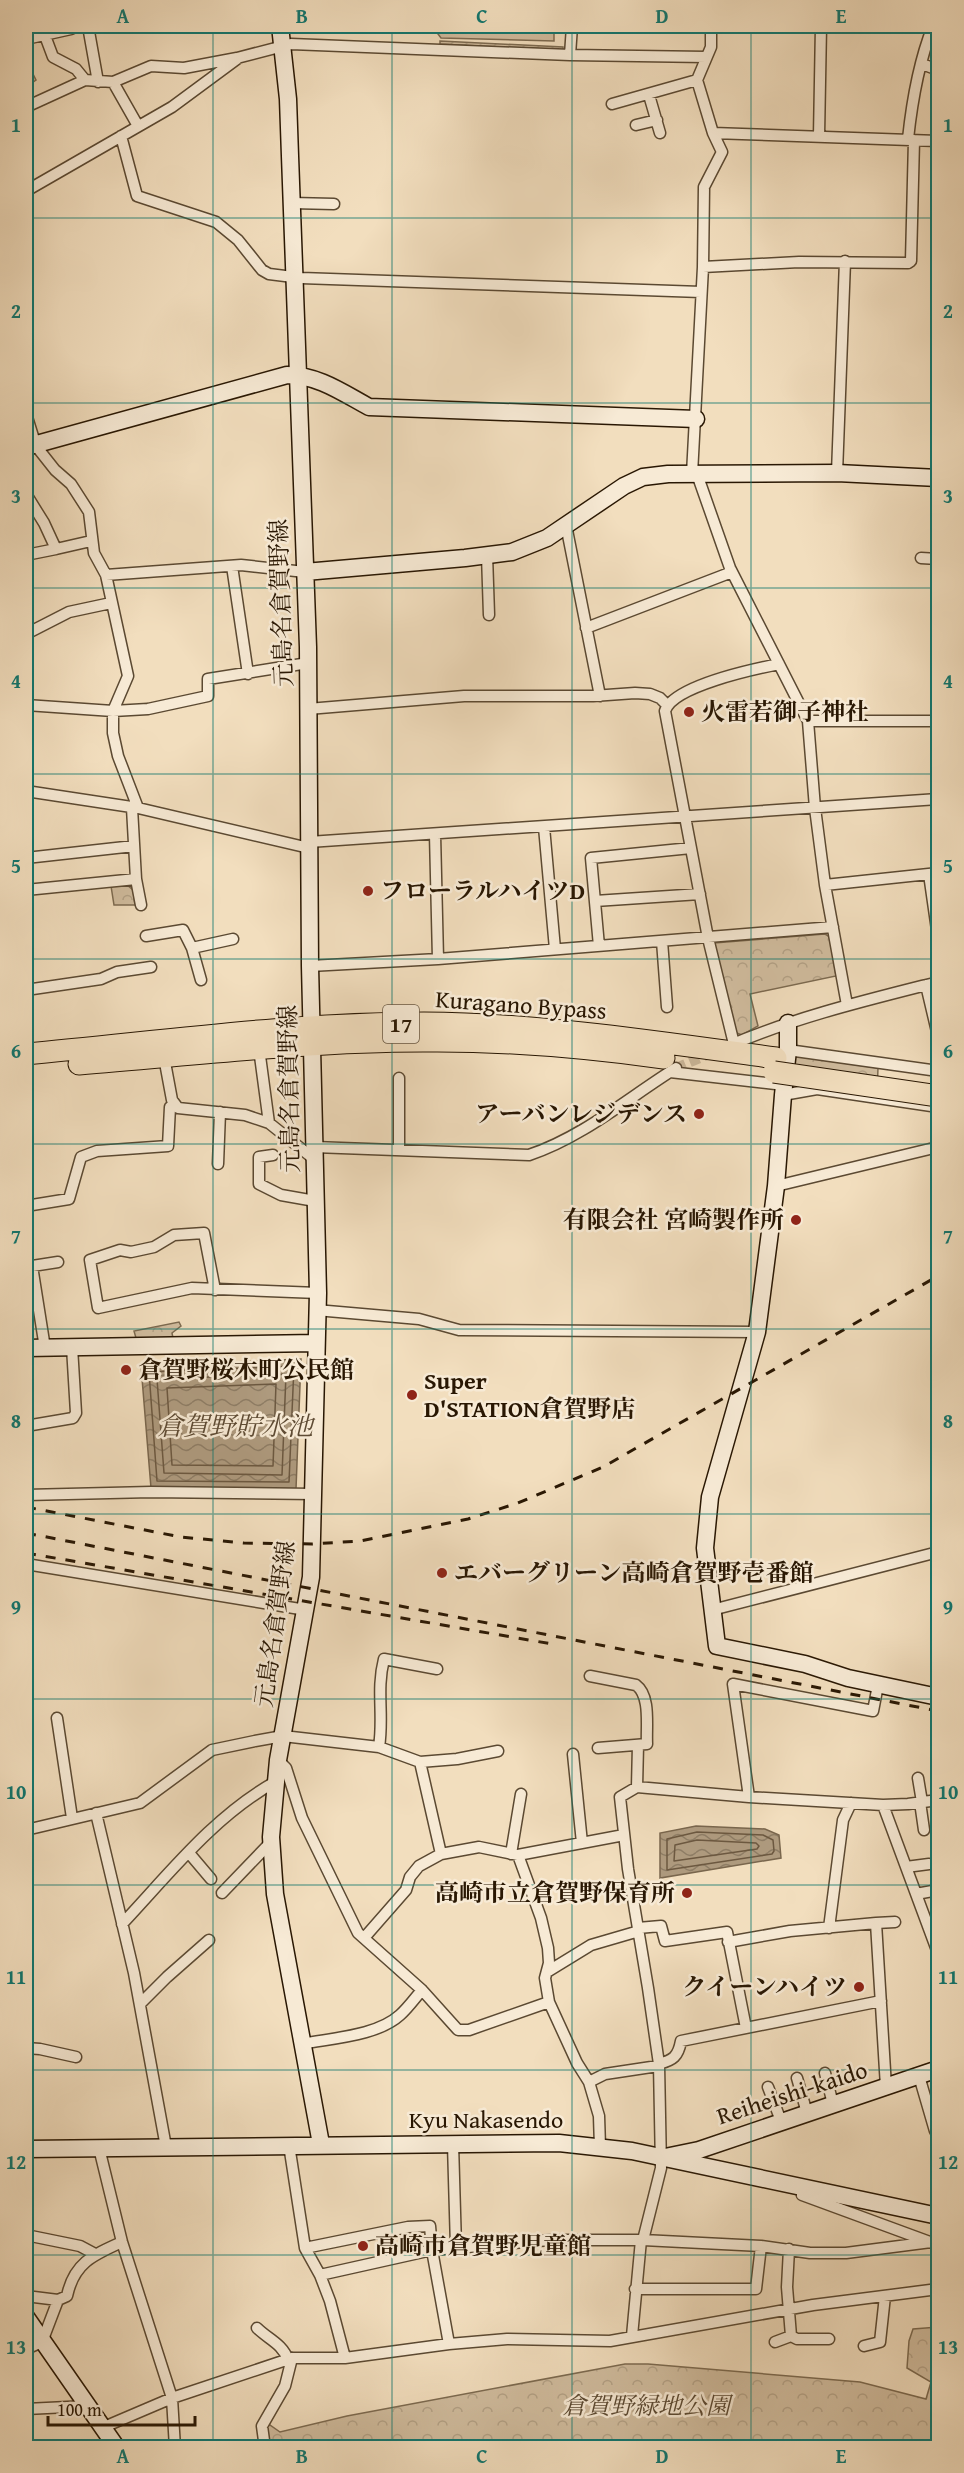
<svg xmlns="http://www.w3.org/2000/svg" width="964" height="2473" font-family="'Gentium Book Plus','Noto Serif JP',serif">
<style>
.grass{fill:#d0bc9e;stroke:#7c6a50;stroke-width:1.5}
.forest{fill:url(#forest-crowns);stroke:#7c6a50;stroke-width:1.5}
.cemetery{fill:url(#cemetery-stones);stroke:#7c6a50;stroke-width:1.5}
.garden{fill:url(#garden-furrows);stroke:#7c6a50;stroke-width:1.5}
.water{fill:url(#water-waves);stroke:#79664d;stroke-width:1.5}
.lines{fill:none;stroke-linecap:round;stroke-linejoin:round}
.shore{stroke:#6c5840;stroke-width:1.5}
.street-tunnel{stroke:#cab699;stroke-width:10;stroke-dasharray:10 5;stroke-linecap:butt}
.street-casing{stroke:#5b4932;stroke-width:13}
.secondary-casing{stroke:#291703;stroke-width:19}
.highway-casing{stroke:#291703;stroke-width:23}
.street{stroke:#f7ead5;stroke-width:10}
.secondary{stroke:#f7ead5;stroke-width:16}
.highway{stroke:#f2debe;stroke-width:21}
.rail{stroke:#291703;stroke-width:3;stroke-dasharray:10 10;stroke-linecap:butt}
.highway-bridge-casing{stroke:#291703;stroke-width:23;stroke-linecap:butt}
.highway-bridge{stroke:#f2debe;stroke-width:21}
.grid{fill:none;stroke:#0f766e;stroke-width:1.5;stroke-opacity:0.55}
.poi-dot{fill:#8f2418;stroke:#f7ead5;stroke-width:2}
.labels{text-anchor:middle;stroke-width:5;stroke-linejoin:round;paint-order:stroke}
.shield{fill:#f7ead5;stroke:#675642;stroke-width:1.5}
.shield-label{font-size:22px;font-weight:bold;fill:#291703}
.street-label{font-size:24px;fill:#291703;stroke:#f7ead5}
.poi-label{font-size:24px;font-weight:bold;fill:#291703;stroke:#f7ead5;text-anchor:start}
.park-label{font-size:24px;font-style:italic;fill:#5b4932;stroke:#f7ead5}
.water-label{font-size:26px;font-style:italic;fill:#5e4b34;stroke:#f7ead5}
.neatline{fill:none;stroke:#0f766e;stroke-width:2}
.grid-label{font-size:20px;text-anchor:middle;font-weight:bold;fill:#0f766e}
</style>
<defs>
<pattern id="forest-crowns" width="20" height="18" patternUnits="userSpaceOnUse" patternTransform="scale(1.5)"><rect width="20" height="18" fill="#d0bc9e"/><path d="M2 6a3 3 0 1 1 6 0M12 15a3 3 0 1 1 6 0" fill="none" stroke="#b3a186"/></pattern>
<pattern id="cemetery-stones" width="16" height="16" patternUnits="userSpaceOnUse" patternTransform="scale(1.5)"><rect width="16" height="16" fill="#d0bc9e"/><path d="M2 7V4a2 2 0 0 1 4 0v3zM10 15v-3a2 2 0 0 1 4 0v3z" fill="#b3a186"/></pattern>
<pattern id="garden-furrows" width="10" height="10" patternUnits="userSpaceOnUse" patternTransform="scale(1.5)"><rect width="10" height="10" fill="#d0bc9e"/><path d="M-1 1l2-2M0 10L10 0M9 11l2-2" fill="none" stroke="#b3a186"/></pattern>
<pattern id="water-waves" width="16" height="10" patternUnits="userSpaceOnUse" patternTransform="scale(1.5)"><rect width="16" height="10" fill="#ae9a7e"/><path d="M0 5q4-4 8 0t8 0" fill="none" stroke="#8e7d65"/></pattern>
</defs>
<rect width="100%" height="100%" fill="#f2debe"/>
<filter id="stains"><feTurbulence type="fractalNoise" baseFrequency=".00333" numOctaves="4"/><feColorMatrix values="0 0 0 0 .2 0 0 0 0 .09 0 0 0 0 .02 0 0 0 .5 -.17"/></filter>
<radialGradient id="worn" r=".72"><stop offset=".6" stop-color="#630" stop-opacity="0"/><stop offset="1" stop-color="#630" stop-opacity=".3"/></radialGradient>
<path class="grass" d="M435,26H554V41L441,38L435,30Z"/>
<path class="forest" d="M127,885L133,890L135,905H114L111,886Z
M825,934L830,937L836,976L750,994L758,1026L742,1035L734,1032L714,943Z
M795,1056L878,1068L877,1094L791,1089Z
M179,1322L181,1326L172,1333L173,1338H136L134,1331Z
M938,2327V2447L267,2448V2423L280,2432L347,2416L625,2364H648L860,2382L926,2399L931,2382L907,2368L909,2341L913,2329Z"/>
<path class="cemetery" d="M26,60L36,80L26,87Z"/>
<path class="garden" d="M440,41L563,47V50L440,44Z"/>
<path class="water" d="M301,1359L296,1489L151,1488L141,1366Z
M696,1826L765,1829L779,1835L781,1858L660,1878V1833Z"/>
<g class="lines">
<path class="shore" d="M294,1366L289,1482L157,1481L149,1372Z
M286,1374L282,1475L164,1473L157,1379Z
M276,1384L273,1466L172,1465L167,1388Z
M697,1832L763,1835L773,1840L774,1851L772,1854L667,1870V1839Z
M697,1840L756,1843L759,1846L757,1849L674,1861L675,1845Z"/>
<path class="street-tunnel" d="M676,1068L712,1053"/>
<g class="street-casing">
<path id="street" d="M88,26L98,82
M44,33L53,57L76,69L85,80
M26,39L71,29L77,26
M570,55L572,26
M922,64L938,70
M113,82L138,126
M649,95L660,133
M612,104L697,80
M26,107L85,80L113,82L151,66L184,68L237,58L291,44L570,55L706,57
M636,125L657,120
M713,133L938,141
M121,136L137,196L216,222L238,240L262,270L269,274L301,278L701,292
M819,136L821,26
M908,139C912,101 919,61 933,26
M26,191L172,107L237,59
M292,203L334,204
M703,267L799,262L908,263L911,261L914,140
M26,414L36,446L55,470L71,484L89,512L94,553L106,575L241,565L305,572
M837,473L845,261
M692,474L703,267L704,187L722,152L713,133L697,80L711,47V26
M697,474L730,568L808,721L815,808L825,885L847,1005
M26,494L44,523L56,549L91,541
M566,525L600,696
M26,555L56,549
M487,555L489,615
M921,558L938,559
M232,566L248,674
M106,575L128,676L113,711V733L118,756L138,808
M586,628L732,572
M26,634L69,612L111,603
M26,705L113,711L148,709L208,696V679L308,663
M308,709L464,696H593L635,693L650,694L660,698L667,705
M808,721H938
M26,791L138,808L309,848
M132,808L136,879L141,905
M544,827L555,949
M435,834L438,959
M309,842L938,799
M26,858L134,846
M929,874L938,937
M825,885L938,873
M26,890L136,879
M595,901L700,894
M146,936L183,930L192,948L201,980
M662,941L667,1007
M599,946L591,858L691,848
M192,948L233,939
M310,966L438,959L833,927
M926,985L938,1036
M26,990L101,979L117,972L151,967
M26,1030V1039
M734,1044L708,938L665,711C673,686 754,669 779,664
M728,1046C796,1017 867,1000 938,982
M788,1050L938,1071
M260,1056L269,1123
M164,1057L172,1100L178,1108L245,1115L269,1123L314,1159
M670,1072L784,1085
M399,1078V1150
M783,1095L817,1089L938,1107
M314,1147L529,1155C583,1137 628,1098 676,1068
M273,1155L259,1157V1184L281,1195L315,1201
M218,1164L220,1112
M776,1186L938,1147
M26,1206L69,1199L81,1157L97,1151L168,1146L170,1107L174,1105
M32,1266L45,1348
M26,1267L58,1262
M215,1290L204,1233L174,1235L154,1247L131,1252L120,1250L90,1260L98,1308L192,1288L318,1293
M316,1310L419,1319L459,1330L757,1332
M26,1426L73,1418L76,1413L72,1347
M26,1495L151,1492L314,1494
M26,1564L306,1610
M712,1610L938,1552
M590,1676L636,1685C651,1696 646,1726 647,1744L598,1748
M57,1718L72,1818
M379,1747C384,1716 376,1690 384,1659L437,1669
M573,1754L582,1843
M278,1760L286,1768L302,1818L358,1933L422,1990L458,2030H469L549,2002
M420,1762L457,1759L498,1751
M938,1775V1777
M918,1778L922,1802
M637,1787L638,1745
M749,1797L733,1684L873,1711L878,1685
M920,1802L924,1830
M883,1805L938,1953
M96,1813L134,1973L166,2147
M26,1830L140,1803L212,1750L255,1741L283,1736L379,1747L420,1762L441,1854L479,1847L518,1855L624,1835
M189,1853L211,1879
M511,1854L521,1794
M518,1855L541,1918L548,1948L549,1963L545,1978L549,2002L577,2063L589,2082L599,2116L600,2147
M906,1867L929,1864
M222,1893L272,1841
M916,1894L938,1890
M876,1923L895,1922
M122,1924C169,1874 214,1816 275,1782
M638,1928L661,1926L665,1941L727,1932L746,2028
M829,1928L843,1820L851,1803
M364,1938L406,1890L410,1877L419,1866L441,1854
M728,1942L790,1931L876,1923L886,2087
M547,1972L591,1945L639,1931
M140,2004L167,1977L209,1940
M302,2044C332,2038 377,2036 400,2015C408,2008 415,1998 422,1990
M26,2048L40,2049L76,2057
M659,2064C673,2060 678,2057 681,2041L881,2001
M825,2073L833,2104
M919,2076L935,2131
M797,2078L807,2113
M589,2082L605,2074L658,2066
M768,2087L781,2121
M453,2144L456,2247
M289,2145L305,2248L320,2275L330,2301L345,2358
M99,2148L122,2242L172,2398L175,2448
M804,2187L802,2195L938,2245
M26,2235L80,2246L95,2254
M643,2240L661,2168L659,2064L648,1988L628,1869L620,1797L637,1787L749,1797L883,1805L908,1804L938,1800
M305,2248L408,2227L430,2226L432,2250L449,2344
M320,2275L432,2250L550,2240H643L761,2246L810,2253H846L931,2242
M635,2289H756L761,2246
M26,2296L58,2300L67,2296C74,2263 93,2255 122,2242
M257,2328C268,2339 283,2344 288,2360
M632,2336L641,2240
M791,2336L797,2339H829
M775,2342L791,2336L787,2287L789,2249
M864,2346L880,2342L885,2296
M26,2349L42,2342L58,2300
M26,2409L88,2406
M104,2427L172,2398L292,2358H345L449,2344L507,2339L610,2341L813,2305L938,2289
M265,2448L262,2426L285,2386L292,2358"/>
</g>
<g class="secondary-casing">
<path id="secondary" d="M280,26L288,99L290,156L308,647L310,966L318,1293L311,1577L278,1760L271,1837L275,1894L321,2144
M26,447L287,375C318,375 343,393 369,407L696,419
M305,572L465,558L512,552L547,538L624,486L643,477L668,474L837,473L938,478
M788,1023V1050L783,1095L776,1186L757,1332L710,1497L705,1548L717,1646L805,1664L848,1678L938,1697
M26,1348L316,1343
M26,2149L559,2143L632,2151L938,2216
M665,2157L699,2150L938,2069
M26,2317L117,2448"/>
</g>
<g class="highway-casing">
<path id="highway" d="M26,1054C158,1042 291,1023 424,1023C542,1024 659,1042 776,1058
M79,1064C193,1055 308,1041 423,1041C504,1040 584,1047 664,1058"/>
</g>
<use href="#street" class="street"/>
<use href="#secondary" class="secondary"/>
<use href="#highway" class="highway"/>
<path class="rail" d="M26,1507L181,1537L244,1543L312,1544L360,1541L468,1519L518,1503L603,1467L938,1276
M26,1533L938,1711
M26,1553L552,1644"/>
<g class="highway-bridge-casing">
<path id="highway-bridge" d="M774,1072L938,1096"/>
</g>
<use href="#highway-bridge" class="highway-bridge"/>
</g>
<path class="grid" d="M213,26V2448M392,26V2448M572,26V2448M751,26V2448M26,218H938M26,403H938M26,588H938M26,774H938M26,959H938M26,1144H938M26,1329H938M26,1514H938M26,1699H938M26,1885H938M26,2070H938M26,2255H938"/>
<g class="poi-dot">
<circle cx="689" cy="712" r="6"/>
<circle cx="368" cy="891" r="6"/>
<circle cx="699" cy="1114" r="6"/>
<circle cx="796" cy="1220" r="6"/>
<circle cx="126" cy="1370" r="6"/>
<circle cx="412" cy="1395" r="6"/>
<circle cx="442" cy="1573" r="6"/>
<circle cx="687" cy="1893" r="6"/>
<circle cx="859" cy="1987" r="6"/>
<circle cx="363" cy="2246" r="6"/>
</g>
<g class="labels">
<rect class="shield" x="383" y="1005" width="36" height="38" rx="4.5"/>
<g class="shield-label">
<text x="401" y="1032">17</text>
</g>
<g class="street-label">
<text transform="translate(281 603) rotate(-92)" y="8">元島名倉賀野線</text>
<text transform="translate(521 1005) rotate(4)" y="8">Kuragano Bypass</text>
<text transform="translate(289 1089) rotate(-91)" y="8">元島名倉賀野線</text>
<text transform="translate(275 1624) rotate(-82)" y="8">元島名倉賀野線</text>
<text transform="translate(792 2093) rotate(-18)" y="8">Reiheishi-kaido</text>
<text x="486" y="2128">Kyu Nakasendo</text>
</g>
<g class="poi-label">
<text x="701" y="720">火雷若御子神社</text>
<text x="380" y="899">フローラルハイツD</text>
<text x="687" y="1122" text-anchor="end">アーバンレジデンス</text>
<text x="784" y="1228" text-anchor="end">有限会社 宮崎製作所</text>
<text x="138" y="1378">倉賀野桜木町公民館</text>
<text x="424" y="1389">Super<tspan x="424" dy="28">D'STATION倉賀野店</tspan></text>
<text x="454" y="1581">エバーグリーン高崎倉賀野壱番館</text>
<text x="675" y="1901" text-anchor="end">高崎市立倉賀野保育所</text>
<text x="847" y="1995" text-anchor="end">クイーンハイツ</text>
<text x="375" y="2254">高崎市倉賀野児童館</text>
</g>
<g class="park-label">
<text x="646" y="2414">倉賀野緑地公園</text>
</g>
<g class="water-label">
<text x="235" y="1435">倉賀野貯水池</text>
</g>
</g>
<rect width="964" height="2473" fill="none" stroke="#f2debe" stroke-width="66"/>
<path d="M48 2416v9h147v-9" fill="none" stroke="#291703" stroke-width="3"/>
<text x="57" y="2416" font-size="18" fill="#291703" stroke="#f7ead5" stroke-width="4.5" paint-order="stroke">100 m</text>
<rect x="33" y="33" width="898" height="2407" class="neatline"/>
<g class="grid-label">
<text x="123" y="23">A</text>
<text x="302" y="23">B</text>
<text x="482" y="23">C</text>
<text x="662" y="23">D</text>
<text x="841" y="23">E</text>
<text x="16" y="132">1</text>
<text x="948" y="132">1</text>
<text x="16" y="318">2</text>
<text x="948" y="318">2</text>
<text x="16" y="503">3</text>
<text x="948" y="503">3</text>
<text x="16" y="688">4</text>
<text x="948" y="688">4</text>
<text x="16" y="873">5</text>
<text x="948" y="873">5</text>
<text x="16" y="1058">6</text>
<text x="948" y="1058">6</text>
<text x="16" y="1243">7</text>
<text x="948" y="1243">7</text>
<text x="16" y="1428">8</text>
<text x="948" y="1428">8</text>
<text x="16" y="1614">9</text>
<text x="948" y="1614">9</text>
<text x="16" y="1799">10</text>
<text x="948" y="1799">10</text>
<text x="16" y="1984">11</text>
<text x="948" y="1984">11</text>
<text x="16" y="2169">12</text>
<text x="948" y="2169">12</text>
<text x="16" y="2354">13</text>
<text x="948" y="2354">13</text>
<text x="123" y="2463">A</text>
<text x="302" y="2463">B</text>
<text x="482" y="2463">C</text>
<text x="662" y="2463">D</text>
<text x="841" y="2463">E</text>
</g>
<rect width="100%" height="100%" filter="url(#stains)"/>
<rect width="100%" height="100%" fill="url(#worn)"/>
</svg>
